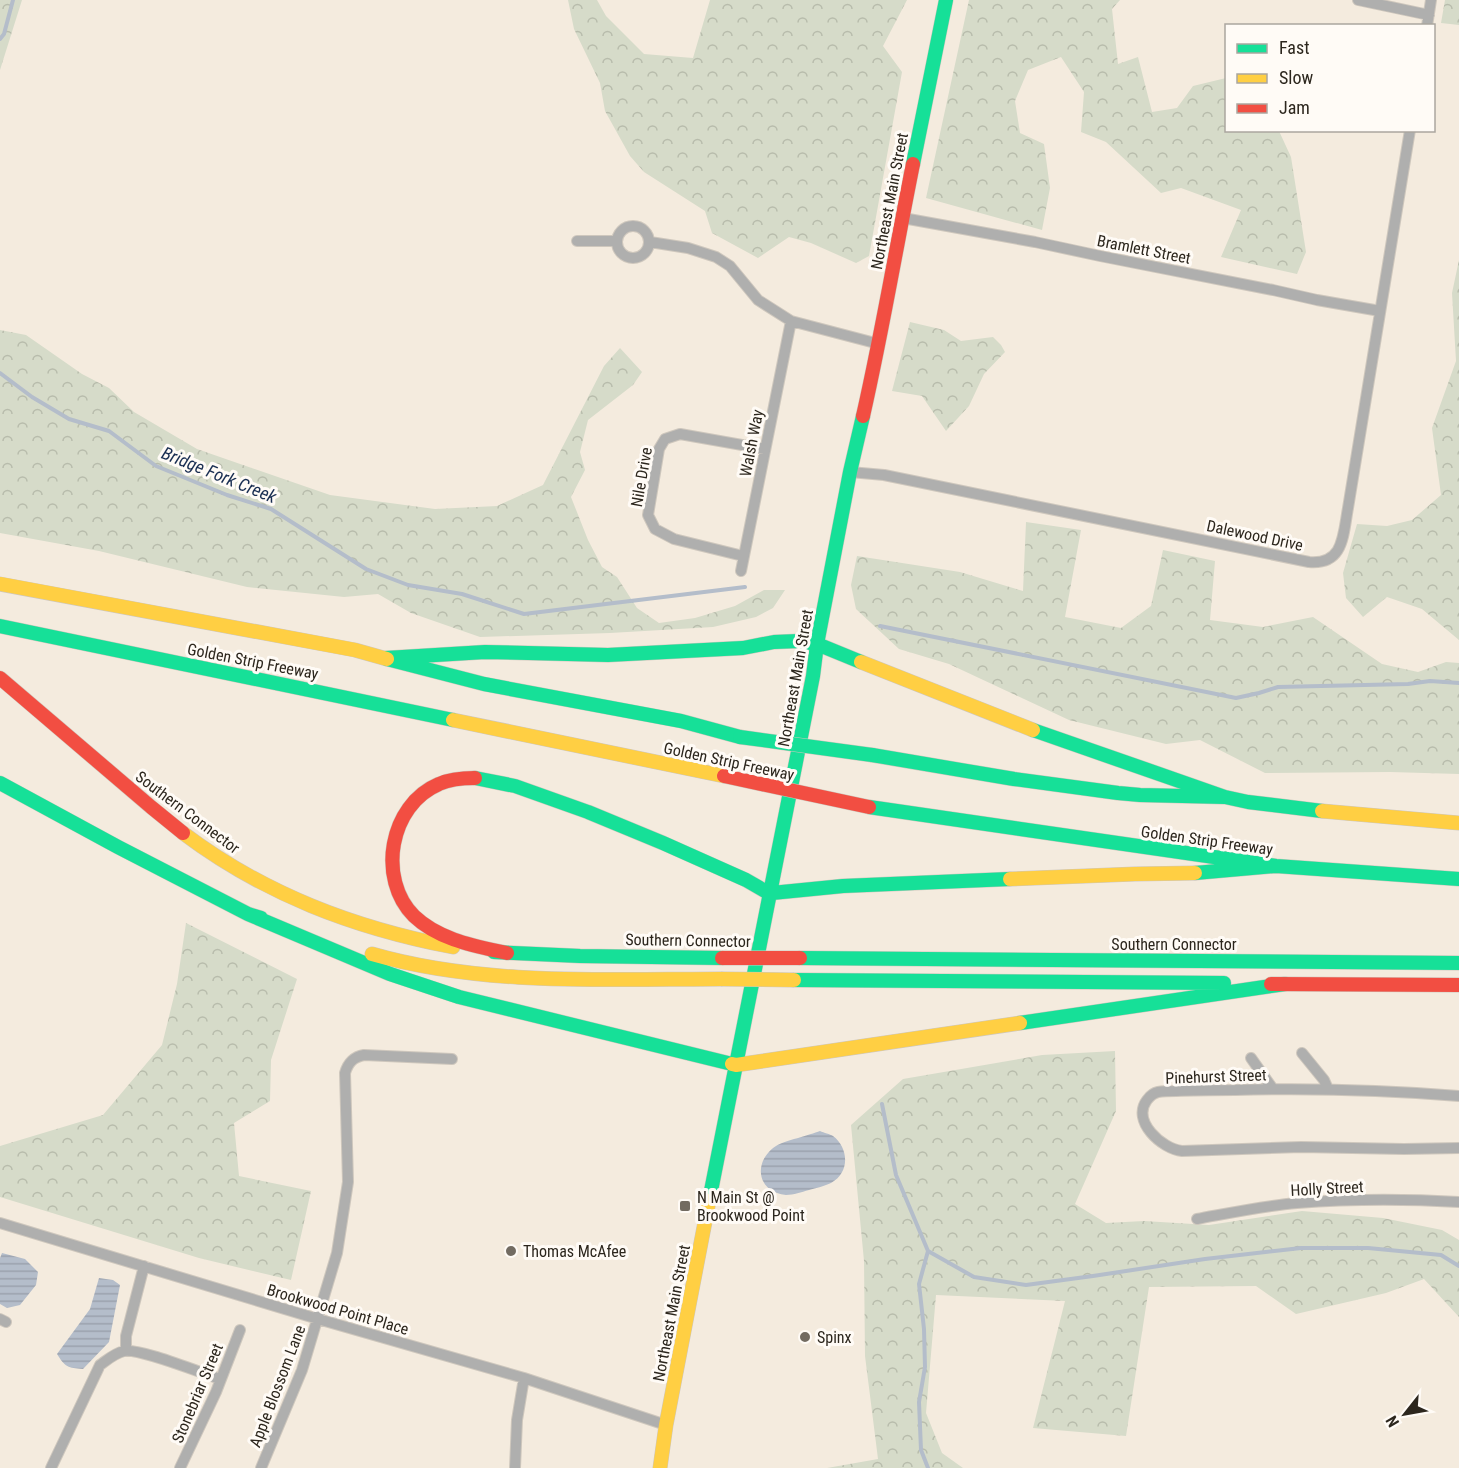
<svg xmlns="http://www.w3.org/2000/svg" width="1459" height="1468" font-family="'Roboto Condensed',sans-serif">
<style>
.forest{fill:url(#forest-crowns)}
.water{fill:url(#water-rules)}
.lines{fill:none;stroke-linecap:round;stroke-linejoin:round}
.stream{stroke:#b4bdca;stroke-width:4}
.street-casing{stroke:#cec7bd;stroke-width:12}
.fast-casing{stroke:#cec7bd;stroke-width:15}
.slow-casing{stroke:#cec7bd;stroke-width:15}
.jam-casing{stroke:#cec7bd;stroke-width:15}
.street{stroke:#afafae;stroke-width:10}
.fast{stroke:#16e098;stroke-width:14}
.slow{stroke:#ffcf43;stroke-width:14}
.jam{stroke:#f24e42;stroke-width:14}
.fast-bridge-casing{stroke:#cec7bd;stroke-width:15;stroke-linecap:butt}
.slow-bridge-casing{stroke:#cec7bd;stroke-width:15;stroke-linecap:butt}
.jam-bridge-casing{stroke:#cec7bd;stroke-width:15;stroke-linecap:butt}
.fast-bridge{stroke:#16e098;stroke-width:14}
.slow-bridge{stroke:#ffcf43;stroke-width:14}
.jam-bridge{stroke:#f24e42;stroke-width:14}
.poi-dot{fill:#726b61;stroke:#fffbf6;stroke-width:2}
.labels{text-anchor:middle;stroke-width:6;stroke-linejoin:round;paint-order:stroke}
.street-label{font-size:16px;fill:#2c261d;stroke:#fffbf6}
.poi-label{font-size:16px;fill:#2c261d;stroke:#fffbf6;text-anchor:start}
.water-label{font-size:18px;font-style:italic;fill:#192e52;stroke:#fffbf6}
</style>
<defs>
<pattern id="forest-crowns" width="20" height="18" patternUnits="userSpaceOnUse" patternTransform="scale(1.5)"><rect width="20" height="18" fill="#d6dbc9"/><path d="M2 6a3 3 0 1 1 6 0M12 15a3 3 0 1 1 6 0" fill="none" stroke="#b8bcac"/></pattern>
<pattern id="water-rules" width="6" height="5" patternUnits="userSpaceOnUse" patternTransform="scale(1.5)"><rect width="6" height="5" fill="#b4bdca"/><path d="M0 2.5h6" fill="none" stroke="#9ba2ad"/></pattern>
</defs>
<rect width="100%" height="100%" fill="#f4ebde"/>
<path class="forest" d="M0,0H22L0,70Z
M568,0H597L606,16L644,54L693,58L710,0H907L883,46L902,72L869,256L856,263L811,243L789,237L758,258L712,233L705,211L644,172L630,156L605,111L600,83L574,29Z
M969,0H1120L1112,9L1118,64L1138,57L1152,112L1177,108L1193,86L1226,78V130L1279,131L1291,157L1306,252L1297,274L1221,257L1241,210L1181,188L1161,193L1106,142L1081,132L1084,92L1061,57L1028,70L1015,101L1020,133L1044,144L1050,188L1042,230L926,198Z
M1445,0H1459V25L1441,23Z
M1459,260V640L1422,609L1387,597L1363,617L1346,598L1343,573L1357,524L1387,526L1412,520L1441,495L1432,428L1456,361L1452,293Z
M910,322L944,330L961,341L993,337L1001,345L1005,352L984,374L969,406L946,431L922,396L892,391Z
M0,330L26,335L82,374L109,388L134,412L197,449L330,495L435,509L497,506L543,485L604,366L620,348L642,372L633,385L588,420L580,452L585,470L571,497L588,540L602,567L617,577L637,608L659,623L695,618L735,606L764,590H785L773,608L756,617L713,627L610,633L480,637L411,613L378,594L344,597L247,587L99,551L0,533Z
M1026,522L1081,530L1065,617L1121,628L1151,606L1163,550L1215,561L1210,620L1263,627L1313,617L1382,664L1418,672L1446,662L1459,663V774L1390,772L1265,773L1200,740L1166,744L1069,720L949,664L899,649L856,609L851,585L857,556L960,572L1023,591Z
M186,923L297,979L271,1060L270,1101L234,1123L239,1176L311,1191L291,1280L199,1258L0,1197V1146L103,1115L162,1045L177,984Z
M1115,1051L1116,1111L1075,1204L1106,1223L1144,1221L1209,1225L1302,1211L1383,1218L1442,1230L1459,1240V1317L1424,1279L1386,1293L1296,1314L1256,1286L1149,1287L1126,1436L1033,1428L1065,1301L936,1295L926,1413L942,1453L963,1468H827L878,1459L865,1356L864,1261L851,1125L903,1079L1042,1055Z"/>
<path class="water" d="M820,1131C824,1133 830,1134 833,1136C849,1148 850,1173 831,1183C825,1186 816,1188 809,1190C801,1192 794,1195 786,1195C756,1192 753,1161 776,1146C784,1141 810,1135 820,1131Z
M2,1253L25,1259L38,1272L36,1285L20,1305L7,1308L0,1304V1258Z
M99,1278L113,1280L120,1285L109,1342L83,1369C68,1368 65,1367 57,1354L90,1309Z"/>
<g class="lines">
<path class="stream" d="M0,39L4,34L13,0
M0,373L32,397L69,419L109,431L156,466L227,495L271,509L366,569L408,585L462,594L524,614L745,587
M880,626L1236,698L1259,693L1278,687L1408,684L1430,681L1459,683
M882,1104L896,1175L928,1251L919,1284L924,1329L925,1367L919,1402L921,1450L928,1468
M928,1251L974,1277L1026,1285L1093,1276L1205,1259L1301,1248H1368L1441,1255L1459,1266"/>
<g class="street-casing">
<path id="street" d="M1358,0L1429,15
M1427,26L1431,0
M903,218L1035,242L1100,256L1273,290L1317,300L1380,311
M617 242a16 16 0 1 1 32 0a16 16 0 1 1-32 0Z
M577,241H617
M650,242L688,248L716,257L730,266L758,300L791,321L879,344
M850,472L884,475L1309,562C1344,565 1343,535 1348,508L1410,130
M743,556L674,539L655,529L648,515L659,449L665,439L680,434L765,449
M741,571L791,321
M1302,1053L1324,1080L1328,1089
M1251,1058L1273,1089
M1459,1096C1385,1090 1310,1088 1235,1090C1216,1090 1196,1090 1176,1091C1170,1091 1164,1091 1158,1092C1153,1093 1150,1096 1147,1100C1131,1121 1162,1149 1182,1151L1301,1147L1404,1149L1459,1148
M1197,1219C1230,1213 1263,1206 1297,1203C1351,1199 1405,1199 1459,1202
M0,1223L318,1319L524,1378L666,1425
M0,1319L6,1322
M126,1351V1336L144,1266
M51,1468L100,1365C107,1360 115,1353 124,1351C140,1348 201,1373 220,1379
M180,1468L216,1392L240,1330
M261,1468L302,1370L337,1253L348,1182L345,1073C348,1063 353,1057 364,1055L452,1059
M515,1468L517,1420L524,1378"/>
</g>
<g class="fast-casing">
<path id="fast" d="M913,164L946,0
M0,626L453,720
M386,658L485,652L608,655L743,648L774,642L799,641L817,644L861,662
M387,659L484,684L681,721L740,737
M1033,730L1225,797
M872,755L1014,779L1118,793L1140,795L1225,797L1248,802L1322,811
M475,778L515,786L588,812L663,843L746,880L765,891L772,893L843,886L1010,879
M0,783L118,847L248,914L261,918
M869,807L1276,866L1459,879
M1195,873L1276,866
M248,914L390,974L459,997L732,1064
M494,952L580,956L722,958
M800,958L1459,963
M794,980L1224,983
M1020,1023L1285,984
M709,1201L813,676L817,644L850,472L863,416"/>
</g>
<g class="slow-casing">
<path id="slow" d="M0,584L355,650L387,659
M861,662L1033,730
M453,720L724,776
M1322,811L1459,823
M183,833C264,894 354,928 453,947
M1010,879L1135,874L1195,873
M372,954C483,986 606,979 721,979
M732,1064L736,1065L1020,1023
M660,1468L666,1425L709,1201"/>
</g>
<g class="jam-casing">
<path id="jam" d="M863,416C882,333 896,248 913,164
M0,678L151,807L183,833
M475,778C463,778 450,779 439,784C389,805 377,879 414,916C439,940 475,946 507,953
M1271,984L1459,985"/>
</g>
<use href="#street" class="street"/>
<use href="#fast" class="fast"/>
<use href="#slow" class="slow"/>
<use href="#jam" class="jam"/>
<g class="fast-bridge-casing">
<path id="fast-bridge" d="M740,737L872,755"/>
</g>
<g class="slow-bridge-casing">
<path id="slow-bridge" d="M721,979L794,980"/>
</g>
<g class="jam-bridge-casing">
<path id="jam-bridge" d="M724,776L869,807
M722,958H800"/>
</g>
<use href="#fast-bridge" class="fast-bridge"/>
<use href="#slow-bridge" class="slow-bridge"/>
<use href="#jam-bridge" class="jam-bridge"/>
</g>
<g class="poi-dot">
<rect x="679" y="1200" width="12" height="12" rx="3"/>
<circle cx="511" cy="1251" r="6"/>
<circle cx="805" cy="1337" r="6"/>
</g>
<g class="labels">
<g class="street-label">
<text transform="translate(889 201) rotate(-79)" y="6">Northeast Main Street</text>
<text transform="translate(1144 249) rotate(11)" y="6">Bramlett Street</text>
<text transform="translate(751 443) rotate(-79)" y="6">Walsh Way</text>
<text transform="translate(641 477) rotate(-80)" y="6">Nile Drive</text>
<text transform="translate(1255 535) rotate(12)" y="6">Dalewood Drive</text>
<text transform="translate(253 661) rotate(11)" y="6">Golden Strip Freeway</text>
<text transform="translate(795 678) rotate(-80)" y="6">Northeast Main Street</text>
<text transform="translate(729 761) rotate(12)" y="6">Golden Strip Freeway</text>
<text transform="translate(188 812) rotate(37)" y="6">Southern Connector</text>
<text transform="translate(1207 840) rotate(8)" y="6">Golden Strip Freeway</text>
<text transform="translate(688 940) rotate(1)" y="6">Southern Connector</text>
<text x="1174" y="950">Southern Connector</text>
<text transform="translate(1216 1076) rotate(-2)" y="6">Pinehurst Street</text>
<text transform="translate(1327 1188) rotate(-3)" y="6">Holly Street</text>
<text transform="translate(338 1309) rotate(16)" y="6">Brookwood Point Place</text>
<text transform="translate(671 1313) rotate(-79)" y="6">Northeast Main Street</text>
<text transform="translate(277 1386) rotate(-69)" y="6">Apple Blossom Lane</text>
<text transform="translate(197 1393) rotate(-67)" y="6">Stonebriar Street</text>
</g>
<g class="poi-label">
<text x="697" y="1203">N Main St @<tspan x="697" dy="18">Brookwood Point</tspan></text>
<text x="523" y="1257">Thomas McAfee</text>
<text x="817" y="1343">Spinx</text>
</g>
<g class="water-label">
<text transform="translate(219 475) rotate(22)" y="6">Bridge Fork Creek</text>
</g>
</g>
<rect x="1225" y="24" width="210" height="108" fill="#fffbf6" stroke="#aba69f" stroke-width="1.5"/>
<rect x="1237" y="44" width="30" height="9" fill="#16e098" stroke="#aba69f" stroke-width="1.5"/>
<text x="1279" y="54" font-size="18" fill="#2c261d">Fast</text>
<rect x="1237" y="74" width="30" height="9" fill="#ffcf43" stroke="#aba69f" stroke-width="1.5"/>
<text x="1279" y="84" font-size="18" fill="#2c261d">Slow</text>
<rect x="1237" y="104" width="30" height="9" fill="#f24e42" stroke="#aba69f" stroke-width="1.5"/>
<text x="1279" y="114" font-size="18" fill="#2c261d">Jam</text>
<g transform="translate(1405 1414) rotate(239)" stroke="#fffbf6" stroke-width="4.5" paint-order="stroke">
<path d="M0-4.5L10 22L0 15L-10 22Z" fill="#2c261d"/>
<text y="-9" font-size="16" font-weight="bold" text-anchor="middle" fill="#2c261d">N</text>
</g>
</svg>
